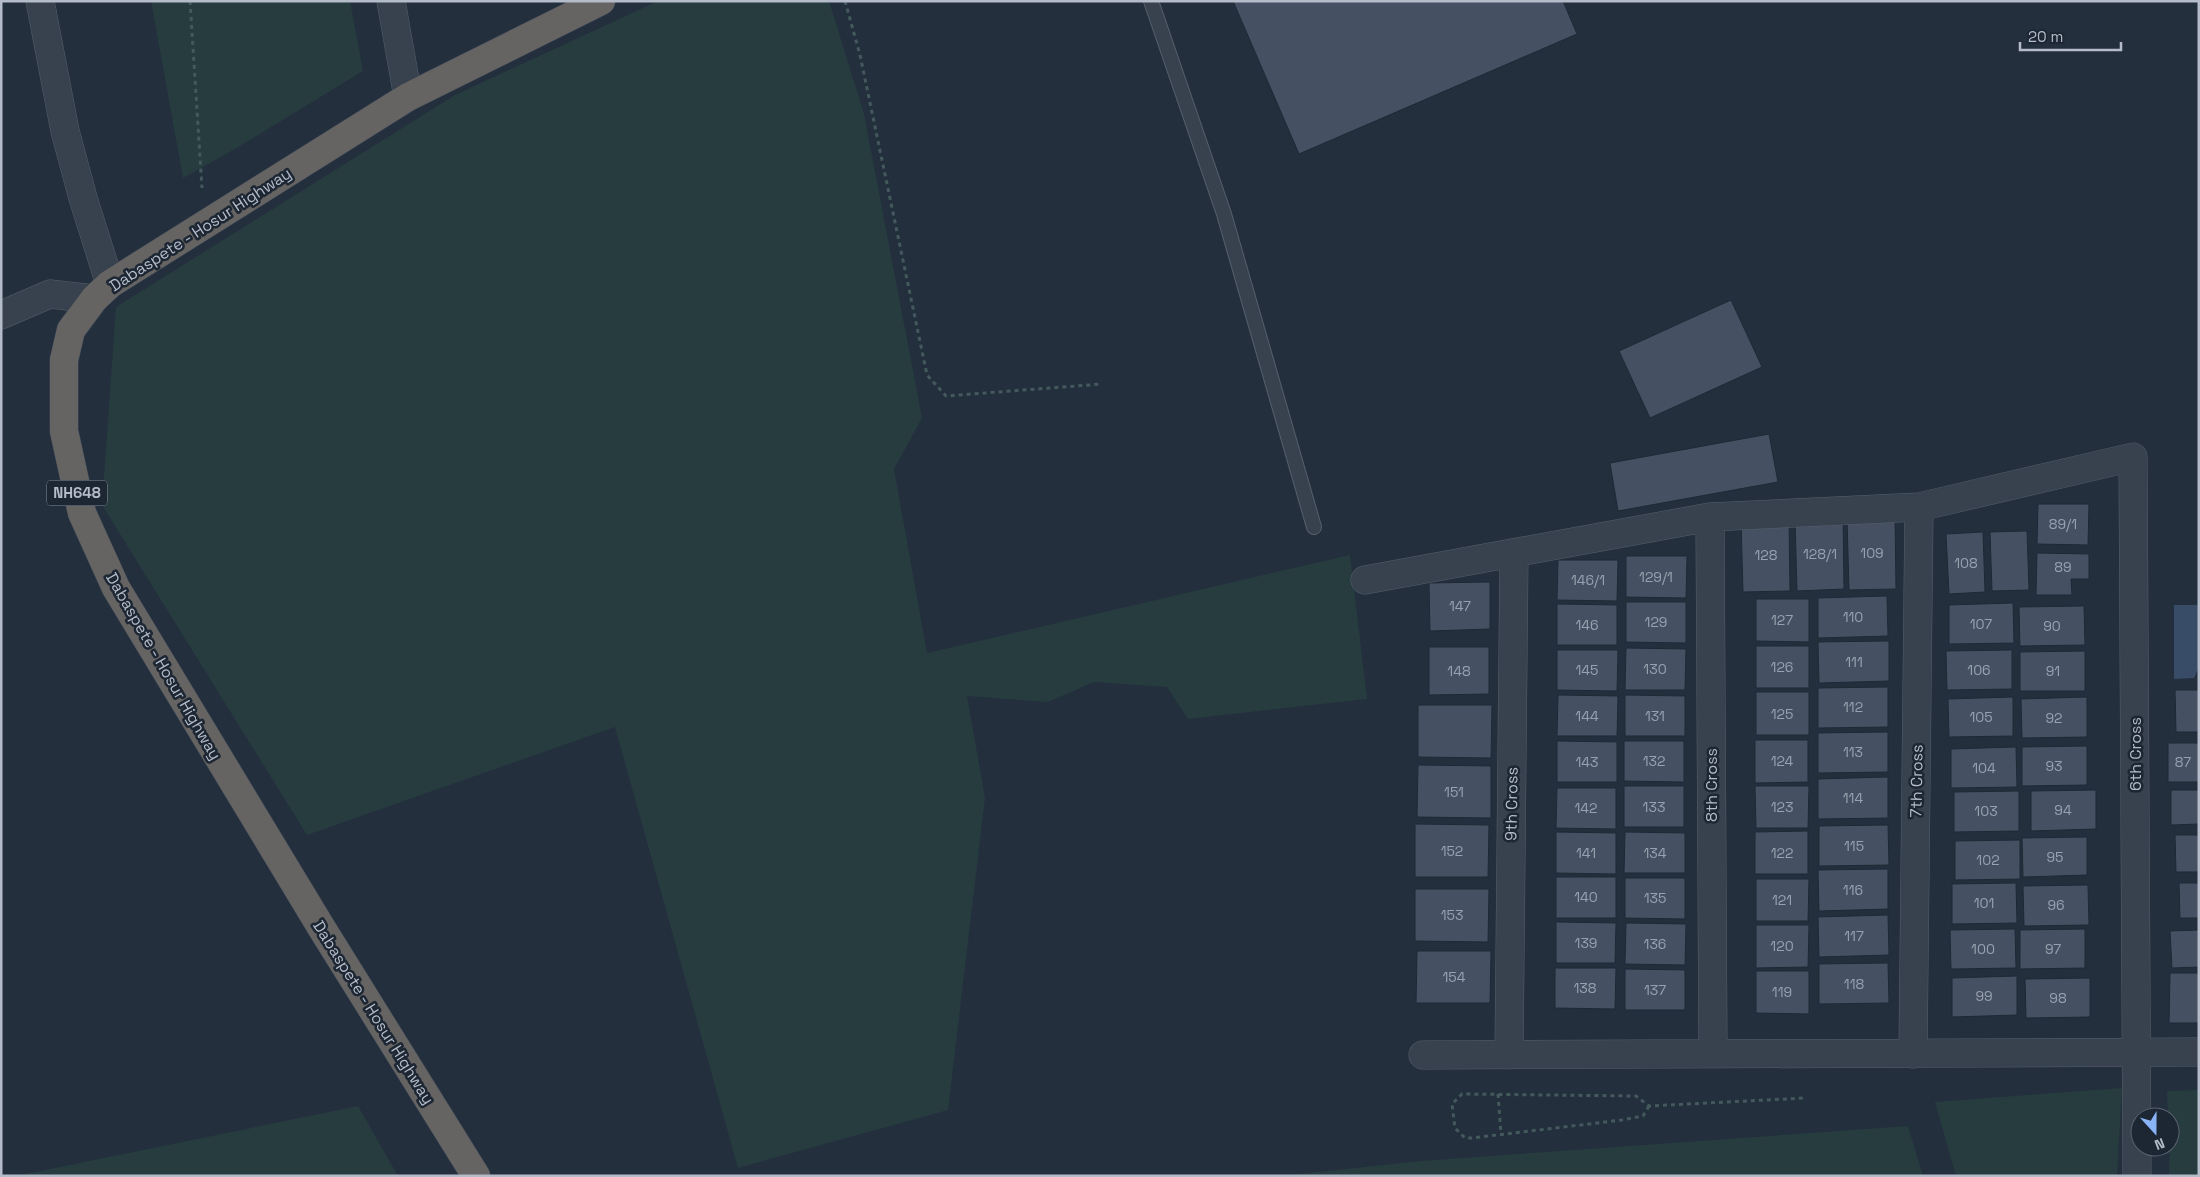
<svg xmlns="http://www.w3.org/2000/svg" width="2200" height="1177" font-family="'Space Grotesk',sans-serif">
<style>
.green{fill:#263c3f}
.water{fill:#394c67}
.building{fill:#455162;stroke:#1f2835}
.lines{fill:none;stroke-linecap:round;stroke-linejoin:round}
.service-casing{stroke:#565f6c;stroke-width:16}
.minor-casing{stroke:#565f6c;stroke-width:29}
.tertiary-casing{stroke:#565f6c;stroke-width:29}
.trunk-casing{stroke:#434c59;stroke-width:29}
.path{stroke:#44595c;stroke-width:3;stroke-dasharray:4 4;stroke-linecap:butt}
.service{stroke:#38414e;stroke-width:14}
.minor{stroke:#38414e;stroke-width:28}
.tertiary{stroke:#38414e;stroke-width:28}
.trunk{stroke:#656462;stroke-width:28}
.labels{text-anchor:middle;stroke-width:5;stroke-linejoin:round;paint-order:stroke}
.number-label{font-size:14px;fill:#98a1af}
.shield{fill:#1d2633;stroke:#878f9c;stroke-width:1}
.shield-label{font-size:15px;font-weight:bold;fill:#b4bcc9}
.street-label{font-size:16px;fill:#b4bcc9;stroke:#1d2633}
</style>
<rect width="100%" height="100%" fill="#242f3e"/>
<path class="green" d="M151,1H350L363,71L235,149L183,178Z
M658,1H829L864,114L922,418L894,469L927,653L1350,555L1367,699L1188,719L1167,687L1094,682L1048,702L967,696L985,798L948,1110L738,1168L615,727L307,835L102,505L116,307L455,95Z
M2122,1088L2117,1176H1956L1935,1102Z
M2199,1090V1176H2169L2170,1117H2168L2167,1091Z
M358,1106L398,1176H16Z
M1908,1126L1923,1176H1280L1421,1161Z"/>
<path class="water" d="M2174,605H2199V667L2194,678L2174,679Z"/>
<path class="building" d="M1233,1H1563L1577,34L1299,154Z
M1731,300L1762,367L1650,418L1619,351Z
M1769,434L1778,482L1618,511L1610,463Z
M2038,504H2089L2088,545L2037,544Z
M1895,516L1896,589L1849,590L1847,518Z
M1843,517L1844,589L1797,591L1795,518Z
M1789,518L1790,591L1743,592L1741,520Z
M2027,531L2029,590L1992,591L1990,532Z
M1983,532L1985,592L1949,594L1946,534Z
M2037,553L2089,554V579H2071L2072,595H2036Z
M1626,556H1687L1686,598L1626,597Z
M1558,560H1618L1617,601L1557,600Z
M1490,582V629L1430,631L1429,583Z
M1887,596L1888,636L1818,638V598Z
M1756,599H1809V642L1756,641Z
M1626,602H1686V643L1626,642Z
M2013,603L2014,643L1949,644V605Z
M1557,604L1617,605V645H1557Z
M2084,606L2085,645L2020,646L2019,607Z
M1889,641V681L1819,683L1818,642Z
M1756,646H1809V688H1756Z
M1429,647H1489V694L1429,695Z
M1626,648L1686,649L1685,690H1625Z
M1557,650H1618L1617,691L1557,690Z
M2012,650V689L1947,690L1946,651Z
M2085,651V691H2020V652Z
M1888,687V727L1818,728V688Z
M2175,690H2199V732H2176Z
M1756,692H1809V735H1756Z
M1558,695L1618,696L1617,736H1557Z
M1625,695L1685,696V736H1625Z
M2013,697V736L1949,737L1948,699Z
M2087,697V737L2022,738L2021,699Z
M1418,705H1492L1491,758L1418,757Z
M1888,732V772L1818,773V733Z
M1755,740H1808V782L1755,783Z
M1557,741L1617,742V782H1557Z
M1624,741H1684V782L1624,781Z
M2168,743H2199V782H2168Z
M2087,746V785L2022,786V747Z
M2016,747L2017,787L1951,788V749Z
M1418,765L1491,766V818L1417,817Z
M1888,777V818L1818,819V779Z
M1624,786H1684V827H1624Z
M1755,786H1809L1808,828H1756Z
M1557,788H1616V829L1556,828Z
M2096,790V829L2031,831V791Z
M2171,790H2199V824L2171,825Z
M2019,791V831L1954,832V792Z
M1415,824L1489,825L1488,877H1415Z
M1888,825L1889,865L1819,866V826Z
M1808,831V874H1755V832Z
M1556,832L1616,833V874L1556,873Z
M1625,832L1685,833V873H1624Z
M2175,835H2199V872H2176Z
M2087,837V875L2023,877L2022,838Z
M2020,840V879L1955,880V841Z
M1888,869V909L1819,911L1818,870Z
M1556,877H1616V918H1556Z
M1625,878H1685V919L1625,918Z
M1756,879H1809L1808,921H1756Z
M2016,883L2017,923L1952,924V884Z
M2179,883H2199V918H2180Z
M2088,885L2089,925L2024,926L2023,886Z
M1415,889H1489L1488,942L1415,941Z
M1888,915L1889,955L1819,957L1818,917Z
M1556,922L1616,923L1615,963H1556Z
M1626,923L1686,924L1685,965L1625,964Z
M1756,925H1809L1808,967L1756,968Z
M2015,929L2016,968L1951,969L1950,930Z
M2085,929V968L2020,969V930Z
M2199,930V967L2172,968L2170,931Z
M1417,951H1491L1490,1003H1416Z
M1888,963L1889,1003L1819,1004V964Z
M1555,968H1616L1615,1009L1555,1008Z
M1625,969L1685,970V1010H1625Z
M1756,971H1809V1014L1756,1013Z
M2170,973H2199V1023H2169Z
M2017,976V1015L1952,1017V978Z
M2090,978V1017L2026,1018L2025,979Z"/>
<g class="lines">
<g class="service-casing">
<path id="service" d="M1151,1L1224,214L1314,527"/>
</g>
<g class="minor-casing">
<path id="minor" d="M40,1L65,131L83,198L110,284
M391,1L408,97
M1710,517L1713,1054
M1365,580L1710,517L1919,507L2133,457L2137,1176
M1913,1054L1919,507
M1423,1055L2199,1052
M1509,1055L1514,553"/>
</g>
<g class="tertiary-casing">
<path id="tertiary" d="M1,315L50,294L94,299"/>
</g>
<g class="trunk-casing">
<path id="trunk" d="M476,1176L321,927L116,588L82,513L64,431V360L71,330L94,299L110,284L408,97L601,1"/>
</g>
<path class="path" d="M190,1L202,188
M845,1L860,55L927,375L946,396L1102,384
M1498,1094L1501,1134
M1649,1106L1643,1116L1622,1120L1472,1138H1465L1455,1128L1452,1104L1462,1094L1636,1096L1649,1106L1805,1098"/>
<use href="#service" class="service"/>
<use href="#minor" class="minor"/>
<use href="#tertiary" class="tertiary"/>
<use href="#trunk" class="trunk"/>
</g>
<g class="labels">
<g class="number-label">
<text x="2063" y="529">89/1</text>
<text x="1872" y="558">109</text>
<text x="1820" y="559">128/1</text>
<text x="1766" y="560">128</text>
<text x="1966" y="568">108</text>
<text x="2063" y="572">89</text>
<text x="1656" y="582">129/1</text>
<text x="1588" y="585">146/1</text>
<text x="1460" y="611">147</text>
<text x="1853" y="622">110</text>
<text x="1782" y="625">127</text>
<text x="1656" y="627">129</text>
<text x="1981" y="629">107</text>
<text x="1587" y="630">146</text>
<text x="2052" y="631">90</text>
<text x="1854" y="667">111</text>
<text x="1782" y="672">126</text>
<text x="1655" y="674">130</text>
<text x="1587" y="675">145</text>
<text x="1979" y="675">106</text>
<text x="1459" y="676">148</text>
<text x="2053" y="676">91</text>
<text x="1853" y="712">112</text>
<text x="1782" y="719">125</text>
<text x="1587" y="721">144</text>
<text x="1655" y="721">131</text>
<text x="1981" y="722">105</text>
<text x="2054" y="723">92</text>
<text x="1853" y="757">113</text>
<text x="1654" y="766">132</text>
<text x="1782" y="766">124</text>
<text x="1587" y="767">143</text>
<text x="2183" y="767">87</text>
<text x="2054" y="771">93</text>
<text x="1984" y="773">104</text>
<text x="1454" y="797">151</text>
<text x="1853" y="803">114</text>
<text x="1654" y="812">133</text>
<text x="1782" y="812">123</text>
<text x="1586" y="813">142</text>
<text x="2063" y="815">94</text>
<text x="1986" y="816">103</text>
<text x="1854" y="851">115</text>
<text x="1452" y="856">152</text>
<text x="1586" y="858">141</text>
<text x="1655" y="858">134</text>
<text x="1782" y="858">122</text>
<text x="2055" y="862">95</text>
<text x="1988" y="865">102</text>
<text x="1853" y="895">116</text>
<text x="1586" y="902">140</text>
<text x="1655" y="903">135</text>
<text x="1782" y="905">121</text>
<text x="1984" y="908">101</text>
<text x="2056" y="910">96</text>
<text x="1452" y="920">153</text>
<text x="1854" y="941">117</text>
<text x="1586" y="948">139</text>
<text x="1655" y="949">136</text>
<text x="1782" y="951">120</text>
<text x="1983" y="954">100</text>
<text x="2053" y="954">97</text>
<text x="1454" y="982">154</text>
<text x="1854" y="989">118</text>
<text x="1585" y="993">138</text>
<text x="1655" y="995">137</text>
<text x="1782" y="997">119</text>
<text x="1984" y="1001">99</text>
<text x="2058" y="1003">98</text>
</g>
<rect class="shield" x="47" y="480.5" width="60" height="25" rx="4"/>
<g class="shield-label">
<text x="77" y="498">NH648</text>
</g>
<g class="street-label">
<text transform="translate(200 229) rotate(-33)" y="6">Dabaspete - Hosur Highway</text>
<text transform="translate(164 666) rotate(60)" y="6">Dabaspete - Hosur Highway</text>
<text transform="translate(2135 754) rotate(-90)" y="6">6th Cross</text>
<text transform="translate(1916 781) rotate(-89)" y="6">7th Cross</text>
<text transform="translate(1711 785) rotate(-90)" y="6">8th Cross</text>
<text transform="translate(1511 804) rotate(-89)" y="6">9th Cross</text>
<text transform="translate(374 1012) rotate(58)" y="6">Dabaspete - Hosur Highway</text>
</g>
</g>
<rect width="2200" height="1177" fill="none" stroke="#b4bcc9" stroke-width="5"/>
<g transform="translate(2155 1132) rotate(159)"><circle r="24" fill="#1d2633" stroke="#59626f"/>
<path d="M0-4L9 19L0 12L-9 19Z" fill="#8ab4f8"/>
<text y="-8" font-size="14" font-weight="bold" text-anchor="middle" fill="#b4bcc9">N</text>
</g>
<path d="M2020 42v8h101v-8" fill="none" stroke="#b4bcc9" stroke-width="2.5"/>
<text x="2028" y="42" font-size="15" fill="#b4bcc9" stroke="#1d2633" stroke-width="4" paint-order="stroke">20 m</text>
</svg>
